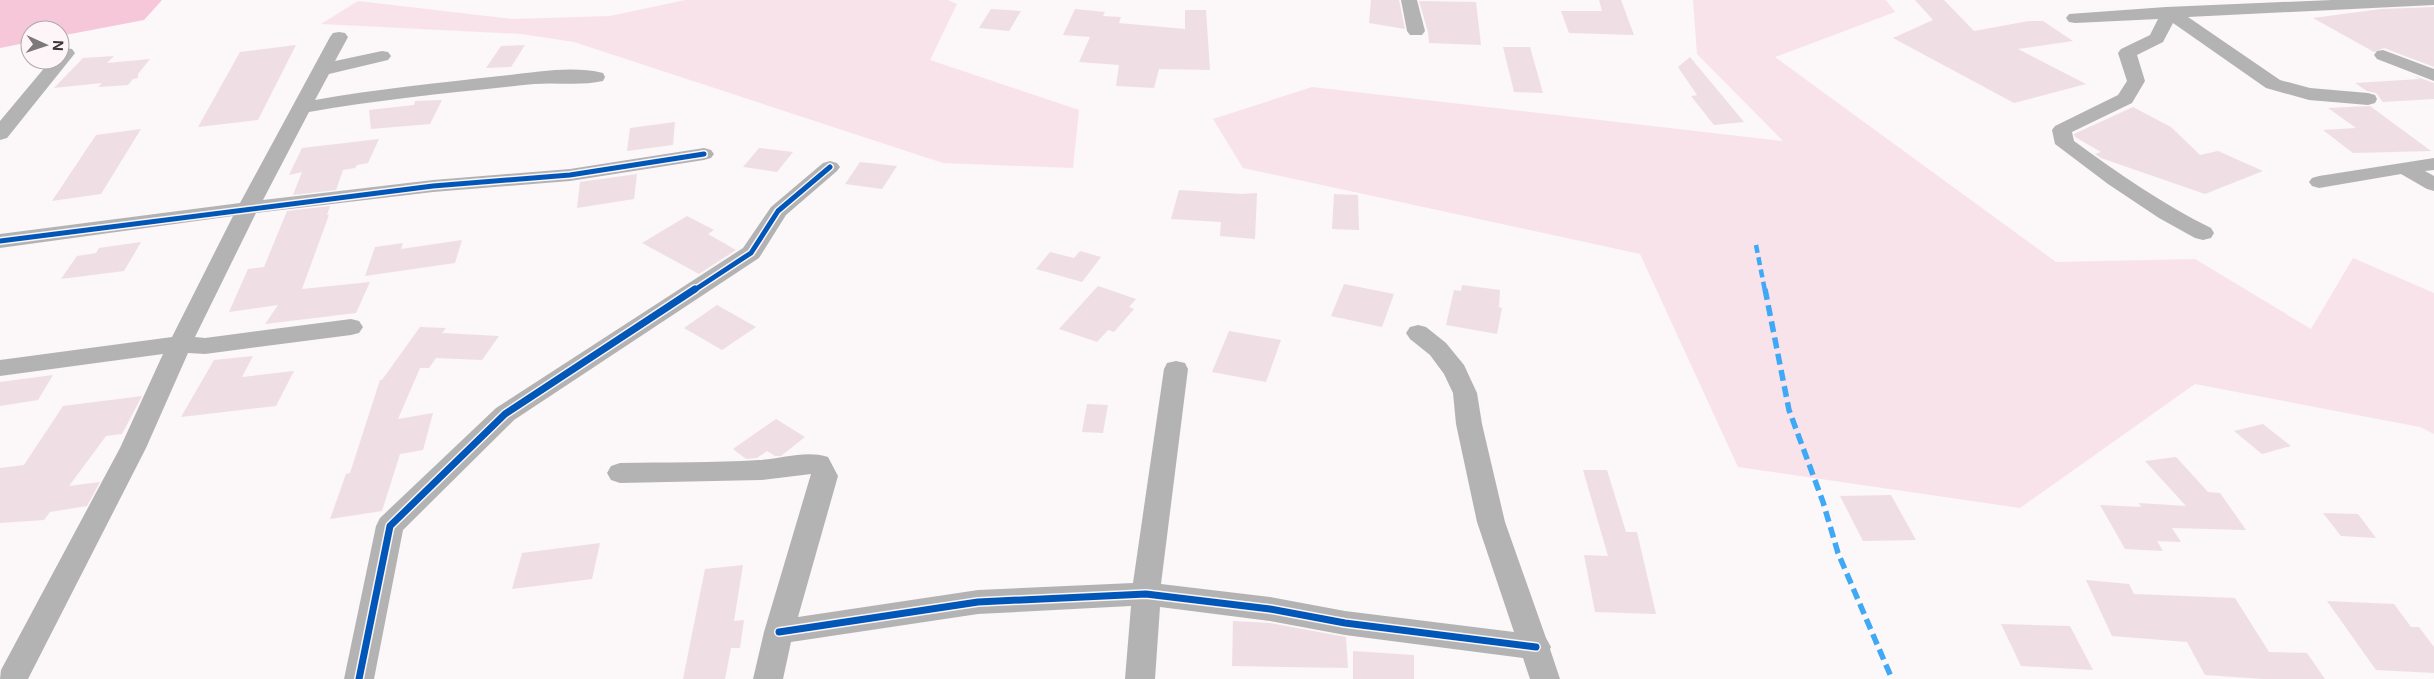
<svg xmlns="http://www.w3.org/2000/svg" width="2434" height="679" font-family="Inter,sans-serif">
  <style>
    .green { fill: #f9e3eb }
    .forest { fill: #f6c6d9 }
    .building { fill: #efdfe5 }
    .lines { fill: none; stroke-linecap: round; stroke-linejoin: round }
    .minor { fill: #b4b3b3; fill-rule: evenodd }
    .quiet-far1 { stroke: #3fa9f5; stroke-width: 4.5; stroke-dasharray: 8 4.5; stroke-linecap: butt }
    .quiet { stroke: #3fa9f5; stroke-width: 5.5; stroke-dasharray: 11 5.5; stroke-linecap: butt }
    .cycleway-far1-casing { stroke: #fef5f8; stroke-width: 8 }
    .cycleway-casing { stroke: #fef5f8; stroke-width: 10 }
    .cycleway-far1 { stroke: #0057b8; stroke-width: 5 }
    .cycleway { stroke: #0057b8; stroke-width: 7 }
  </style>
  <rect width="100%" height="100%" fill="#fcf7f9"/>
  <!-- green -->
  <g class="green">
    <path d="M685,0H948L957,4L930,60L1079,110L1073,168L943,163L574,42L521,34L321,24L358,1L512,19L610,16Z"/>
    <path d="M1693,0H1886L1895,12L1775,57L2056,262L2195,259L2311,329L2353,258L2434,293V434L2420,427L2195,384L2020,508L1738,467L1640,254L1243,168L1213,119L1312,87L1783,141L1697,54Z"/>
  </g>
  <!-- forest -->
  <path class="forest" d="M0,0H162L144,20L60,36V30H30V42L0,48Z"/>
  <!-- building -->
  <g class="building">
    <path d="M1371,0H1399L1405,29L1369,23Z"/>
    <path d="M1599,0H1621L1634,35L1569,33L1561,11H1602Z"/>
    <path d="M1915,0H1944L1974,31L2029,21H2043L2073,41L2018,49L2086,84L2014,103L1893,38L1933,20Z"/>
    <path d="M1419,1L1476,2L1481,45L1429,43L1428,32Z"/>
    <path d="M2434,7V67L2384,48L2374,52L2313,18L2381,9Z"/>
    <path d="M991,9L1021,11L1009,31L979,28Z"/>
    <path d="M1075,9L1105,12L1103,16L1121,17L1119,23L1185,29V10H1206L1210,70L1159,69L1154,88L1116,86L1119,65L1079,62L1090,37L1063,35Z"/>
    <path d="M296,45L258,120L198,127L240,52Z"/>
    <path d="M525,45L511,67L486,68L501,46Z"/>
    <path d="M1503,47H1530L1543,93L1514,92Z"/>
    <path d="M114,56L107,63L150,59L138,74V78L133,79L128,85L98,87L102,83L54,88L83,58Z"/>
    <path d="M1690,57L1744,122L1714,125L1691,96L1697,95L1678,67Z"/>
    <path d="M2412,75L2434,83V99L2383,102L2376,93L2367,91L2355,83L2420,79Z"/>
    <path d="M442,100L430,124L371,129L369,110L414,105L415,101Z"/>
    <path d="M2370,106L2431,151L2353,153L2323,130L2356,128L2328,108Z"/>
    <path d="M2133,107L2171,127L2200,155L2218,151L2263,171L2205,194L2101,158L2095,154L2101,152L2075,137L2074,134Z"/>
    <path d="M675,122L673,145L627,151L630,128Z"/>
    <path d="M141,129L101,194L52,201L96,135Z"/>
    <path d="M379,139L368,163L357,165L355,168L343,170L336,190L293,195L302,172L289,175L302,148Z"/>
    <path d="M759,148L793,152L777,172L743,167Z"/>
    <path d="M860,162L897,166L882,189L845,184Z"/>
    <path d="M637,174L634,199L577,208L580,182Z"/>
    <path d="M1179,190L1242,194L1257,193L1255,239L1220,236L1221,222L1171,219Z"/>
    <path d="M1334,194L1358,195L1359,230L1332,229Z"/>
    <path d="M330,206L327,215H329L302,289L370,282L356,313L265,324L278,305L229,312L248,269L264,267L287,211Z"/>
    <path d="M687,216L714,230L708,234L736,250L699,274L642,243Z"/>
    <path d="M462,240L455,263L365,276L375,247L403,243L401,249Z"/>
    <path d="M141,242L124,271L61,279L77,256L96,253L99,248Z"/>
    <path d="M1080,251L1101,257L1082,282L1036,269L1050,252L1074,258Z"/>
    <path d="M1344,284L1394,294L1382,327L1331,316Z"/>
    <path d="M1462,285L1500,290L1499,307L1502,308L1497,334L1446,325L1454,290L1461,291Z"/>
    <path d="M1098,286L1136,299L1129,307L1134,309L1114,332L1108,330L1097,342L1059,329Z"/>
    <path d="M717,305L756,327L722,350L684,328Z"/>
    <path d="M420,327L446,328L442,333L499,336L482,360L436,358L429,368H420L398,419L433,413L423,450L400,454L382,511L330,519L346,474L350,473L380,380H382Z"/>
    <path d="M1229,331L1281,340L1266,382L1212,372Z"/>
    <path d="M253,356L242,377L294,371L276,406L181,417L214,360Z"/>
    <path d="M53,375L38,400L0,406V382Z"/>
    <path d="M142,396L122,434L106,436L69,486L100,482L87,506L50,512L44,520L0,523V468L24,465L63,406Z"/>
    <path d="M1087,404L1108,405L1103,433L1082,432Z"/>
    <path d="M776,419L805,437L781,456H775L767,451L757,458L746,459L733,449Z"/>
    <path d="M2263,424L2291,446L2262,454L2234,431Z"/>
    <path d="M2176,457L2208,492L2220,493L2246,530L2172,528L2181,542L2157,541L2163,551L2125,549L2100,505L2141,507L2139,503L2186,506L2145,461Z"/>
    <path d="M1583,470H1607L1626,532H1637L1656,614L1595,612L1584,555L1608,556Z"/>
    <path d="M1891,495L1916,540L1863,541L1840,496Z"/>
    <path d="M2323,513L2358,514L2376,538L2341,536Z"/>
    <path d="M600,543L592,579L512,589L522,553Z"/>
    <path d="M743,565L734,621L744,620L740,648H731L725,679H683L705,569Z"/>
    <path d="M2086,580L2129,584L2134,594L2235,598L2269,652L2307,653L2325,679H2263L2205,675L2187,642L2112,636Z"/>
    <path d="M2327,601L2394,604L2411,627H2419L2434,647V673L2376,670Z"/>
    <path d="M1233,621L1270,623L1346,637L1348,668L1232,666Z"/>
    <path d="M2001,624L2070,626L2093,670L2021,666Z"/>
    <path d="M1353,651L1414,655V679H1353Z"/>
  </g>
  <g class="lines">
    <!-- minor -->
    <g class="minor">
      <path d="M1401,0H1417L1425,31L1422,35H1410L1407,31Z"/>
      <path d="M2332,0H2434V5L2188,17L2280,80L2310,88L2368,93L2375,95L2377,99L2375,103L2368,105L2309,100L2266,88L2173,23L2163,42L2137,55L2145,81L2132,103L2072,132L2074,141C2118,173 2162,204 2211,228L2214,233L2211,238L2203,240L2195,238L2159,218L2108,184L2055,144L2052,130L2055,126L2118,95L2127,81L2118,53L2121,49L2150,35L2158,19L2075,23L2069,22L2066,18L2069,14L2166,7Z"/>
      <path d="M339,32L345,33L348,37L335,61L382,51L388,52L391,56L388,60L329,74L315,100C377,89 438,83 500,76C533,73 570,65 603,73L605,77L603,81C581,86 556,82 534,84C458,92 383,99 309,112L263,200L433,180L570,169L704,148L711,150L714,154L711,158L704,160L570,181L433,192L256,213L195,337L205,338L351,319L359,321L363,327L359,333L351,335L205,354L188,353L146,448L28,679H0L1,670L120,448L163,354L0,376V360L172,337L233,216L0,248V234L240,203L330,37L333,33Z"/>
      <path d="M66,48L72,49L75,53L72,57L7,138L0,140V121L51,60H60V49Z"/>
      <path d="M2383,50L2434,69V81L2377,59L2374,55L2377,51Z"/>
      <path d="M2434,158V170L2425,171L2434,176V191L2427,189L2401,174L2319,188L2312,186L2309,182L2312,178L2319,176Z"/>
      <path d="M830,161L837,163L840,167L837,171L786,215L759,258L514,420L403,530L374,679H344L376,526L380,518L496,408L743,248L771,207L823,163Z"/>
      <path d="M1418,325L1426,327L1446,343L1464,365L1477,393L1482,424L1505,522L1546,638L1551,647L1550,649L1560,679H1530L1523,658L1345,635L1270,621L1160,607L1155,679H1125L1131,606L978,614L791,642L783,679H753L764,632L811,474L761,480L620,483L611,480L607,473L611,466L620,463C666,462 713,463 759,460C782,459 805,450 828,457L838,476L798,617L978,590L1133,583L1164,369L1167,363L1176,361L1185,363L1188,369L1161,584L1270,597L1345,611L1514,632L1477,522L1456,424L1453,393L1444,374L1430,355L1410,339L1406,333L1410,327Z"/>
    </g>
    <!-- quiet-far1 -->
    <path class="quiet-far1" d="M1756,245L1765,291"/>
    <!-- quiet -->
    <path class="quiet" d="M1765,289L1789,410L1823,502L1838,553L1892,679"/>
    <!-- cycleway-far1 casing -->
    <g class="cycleway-far1-casing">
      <g id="cycleway-far1">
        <path d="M0,241L433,186L570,175L704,154"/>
        <path d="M693,291L751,253L778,211L830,167"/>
      </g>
    </g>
    <!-- cycleway casing -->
    <g class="cycleway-casing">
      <g id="cycleway">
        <path d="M779,632L978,602L1146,594L1270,609L1345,623L1536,647"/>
        <path d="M359,679L390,526L505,414L695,289"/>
      </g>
    </g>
    <!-- cycleway-far1 -->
    <use href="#cycleway-far1" class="cycleway-far1"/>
    <!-- cycleway -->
    <use href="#cycleway" class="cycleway"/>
  </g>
  <!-- north arrow -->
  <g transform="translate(45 45) rotate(93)"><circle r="24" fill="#fef5f8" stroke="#afa8aa"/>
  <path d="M0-4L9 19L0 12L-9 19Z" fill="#7d797a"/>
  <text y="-8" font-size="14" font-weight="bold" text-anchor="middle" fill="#393536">N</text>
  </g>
</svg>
